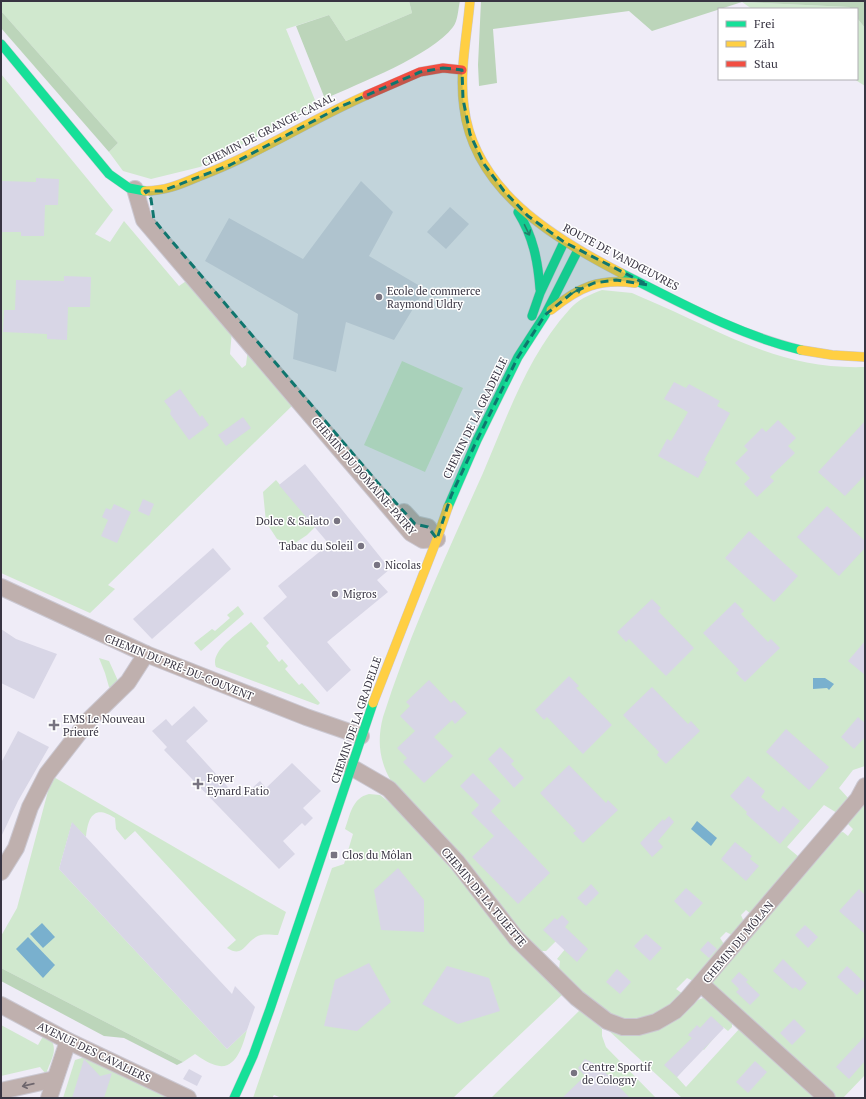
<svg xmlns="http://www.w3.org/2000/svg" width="866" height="1099" font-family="'PT Serif',serif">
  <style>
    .green { fill: #d0e8ce }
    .forest { fill: #bcd5ba }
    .water { fill: #79b0ce }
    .building { fill: #d8d6e6 }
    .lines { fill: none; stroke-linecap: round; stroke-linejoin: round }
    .street-casing { stroke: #cbc8d2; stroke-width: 18 }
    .fast-casing { stroke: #cbc8d2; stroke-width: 10 }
    .slow-casing { stroke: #cbc8d2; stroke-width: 10 }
    .jam-casing { stroke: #cbc8d2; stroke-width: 10 }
    .street { stroke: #bfb0ae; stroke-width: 16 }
    .fast { stroke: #16e098; stroke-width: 9 }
    .slow { stroke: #ffcf43; stroke-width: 9 }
    .jam { stroke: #f24e42; stroke-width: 9 }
    .oneway { stroke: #298169 }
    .oneway2 { stroke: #6e666d }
    .marked { fill: #0f766e; fill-opacity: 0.2; stroke: #0f766e; stroke-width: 3; stroke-dasharray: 8 5; stroke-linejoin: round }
    .poi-dot { fill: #787481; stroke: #fff; stroke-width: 1.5 }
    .labels { text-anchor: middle; stroke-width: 3; stroke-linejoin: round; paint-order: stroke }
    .street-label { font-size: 11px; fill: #383442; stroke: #fff }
    .poi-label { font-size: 11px; fill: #383442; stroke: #fff; text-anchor: start }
  </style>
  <rect width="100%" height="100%" fill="#efecf7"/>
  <!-- green -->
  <g class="green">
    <path d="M1,1H409L412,13L346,41L329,15L286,29L317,105L200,167L151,179L123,171L109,152L118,143L1,11Z"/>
    <path d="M742,2L849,7L851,9H752Z"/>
    <path d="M857,18L865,28V86L854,79H857Z"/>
    <path d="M1,74L113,210L95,234L110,242L124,221L179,286L189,279L232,330L230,354L242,368L246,365L248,348L294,404L108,585L115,589L90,613L1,573Z"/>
    <path d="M602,290L632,293L641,297C718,329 777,370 865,367V766L853,770L839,788L849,799L837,813L824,805L787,847L799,857L752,915L746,910L741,915L745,924L734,936L726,932L720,938L726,947L695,982L687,978L676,989L683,994C625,1045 605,1013 559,970L560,961L557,959L566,948L557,940L546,951H539L519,931L391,781C379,760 377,740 383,717C410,633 447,553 483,473C507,417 528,355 569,310C578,299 589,295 602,290Z"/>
    <path d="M402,361L463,388L425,472L364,445Z"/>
    <path d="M276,480L315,527L307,535L292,545L277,539L266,522L263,492Z"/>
    <path d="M238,606L244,614L201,651L194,643L212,629L215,631L230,618L227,615Z"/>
    <path d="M251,622L269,643L266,646L279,662L282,659L288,666L285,669L299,685L302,683L320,703L318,705L216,667C209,651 240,632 251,622Z"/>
    <path d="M99,658L109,661L119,683L111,688L109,687L105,673Z"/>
    <path d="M52,776L286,912L278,935C271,935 262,933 256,937C244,944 243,958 227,948L236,940L135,831L125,840L116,829L115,818C94,804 88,817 86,837L72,823L59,869L227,1049L247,1030C243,1045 236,1072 215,1065C208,1063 201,1058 195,1054L183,1062L1,968V936L17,908Z"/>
    <path d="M369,794L380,795L394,806L454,872L505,936L564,993L453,1098H282L274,1095L272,1098H253L332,868L344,864L353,834L345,829C350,815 352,798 369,794Z"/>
    <path d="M865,800V1054L862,1058L865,1061V1075L843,1098H835L712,986L711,980L780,899L785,898L791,887L838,833L843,832L848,836L853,829L848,824L849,819Z"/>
    <path d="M703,998L709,1000L732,1020V1027L728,1031L723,1027L704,1050L702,1049L677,1077L686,1087L741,1027L819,1098H682L608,1030L678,1016L698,1000Z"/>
    <path d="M581,1009L602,1029V1036L606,1047L656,1098H491Z"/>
    <path d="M1,1025L38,1045L45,1033C61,1047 52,1057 46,1074L40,1067L1,1076Z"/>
    <path d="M85,1057L168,1098H63L75,1060Z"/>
  </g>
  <!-- forest -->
  <g class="forest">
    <path d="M409,1H460C458,9 458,21 453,27C431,56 359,83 325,99L296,26L329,15L346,41L412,13Z"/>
    <path d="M481,1H865V28L857,18V9H851L849,7L742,2L652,31L629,11L493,29L497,83L479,86L478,65Z"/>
    <path d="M1,11L118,143L109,152L1,28Z"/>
    <path d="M1,968L183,1062L177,1065L124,1038L104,1036L1,981Z"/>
  </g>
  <!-- water -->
  <g class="water">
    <path d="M813,678H825L834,684L829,690L827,688L813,689Z"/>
    <path d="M697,821L717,838L711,846L691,829Z"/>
    <path d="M42,923L55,937L43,948L30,934Z"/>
    <path d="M28,937L55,965L43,978L16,949Z"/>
  </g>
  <!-- building -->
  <g class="building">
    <path d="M36,178L59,179L58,205H45L44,236H21V232H1V181L36,182Z"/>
    <path d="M361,181L393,212L369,256L425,289L394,340L346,322L336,372L293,359L298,314L205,261L229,218L303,259Z"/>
    <path d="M450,207L469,224L446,249L427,232Z"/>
    <path d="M64,276L91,277L90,307H68L67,340L47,339V334L3,332L4,310H15L16,280L64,281Z"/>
    <path d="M674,382L686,388L689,384L720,401L717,406L730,413L704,460L707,462L698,478L658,456L667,439L671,441L688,412L664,399Z"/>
    <path d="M180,389L200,417L202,415L209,425L189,440L170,414L171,410L164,401Z"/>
    <path d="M243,417L251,428L226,446L218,435Z"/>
    <path d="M778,420L796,438L788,446L795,453L770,477L774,481L757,497L744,484L750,478L735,463L748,450L744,446L762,428L766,432Z"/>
    <path d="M865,421V475L845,496L818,472Z"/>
    <path d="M305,464L390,569L377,580L388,592L327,642L351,670L327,692L263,618L287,597L278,586L329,544L279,485Z"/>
    <path d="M143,499L154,504L149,516L138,511Z"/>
    <path d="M114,504L131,512L117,543L101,536L108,520L102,517L106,508L111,510Z"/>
    <path d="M827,506L865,541V548L839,576L797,537Z"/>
    <path d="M749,531L798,576L774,602L725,558Z"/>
    <path d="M213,548L231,569L152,639L133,619Z"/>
    <path d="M652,599L661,608L658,611L694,648L666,676L629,639L626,642L617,632Z"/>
    <path d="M735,602L744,611L741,614L768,642L771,639L780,648L745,682L736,673L739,670L703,633Z"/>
    <path d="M1,629L16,639L57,654L34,699L1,683Z"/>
    <path d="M865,641V675L848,661Z"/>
    <path d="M569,676L579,686L576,688L612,725L583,754L547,717L544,720L535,710Z"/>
    <path d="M429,680L451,703L454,700L467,713L455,724L452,720L434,737L453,756L424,783L403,762L407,758L397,748L415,731L400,716L410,706L406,702Z"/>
    <path d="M652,687L688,724L691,721L700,731L666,764L657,755L659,752L623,715Z"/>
    <path d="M194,706L208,721L186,741L237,797L242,793L244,795L260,781L266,788L292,763L321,791L303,808L313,818L305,826L302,823L283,841L295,854L279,869L164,750L167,747L152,731L166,719L172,726Z"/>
    <path d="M858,717L865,723V737L854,749L841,737Z"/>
    <path d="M786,729L829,767L809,790L766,752Z"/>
    <path d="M18,731L49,747L18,801L1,837V763Z"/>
    <path d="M500,747L514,761L511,764L524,778L514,788L488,759Z"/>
    <path d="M569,765L606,803L608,800L618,810L583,843L573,833L576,831L540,793Z"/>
    <path d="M473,773L501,801L491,811L550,873L518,904L472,857L494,836L471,813L479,805L460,786Z"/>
    <path d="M748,776L765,791L761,797L779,812L783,806L800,821L780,844L746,814L747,812L730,796Z"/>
    <path d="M669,816L674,822L658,841L663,847L652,857L640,843L663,819L664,821Z"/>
    <path d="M72,822L232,994L235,986L255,1007L247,1030L227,1049L59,869Z"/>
    <path d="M735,842L752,856L750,859L759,866L746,881L721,859Z"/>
    <path d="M398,868L424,900V932L381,930L374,890Z"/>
    <path d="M591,884L599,893L586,906L577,898Z"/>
    <path d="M686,888L703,903L690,917L674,901Z"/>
    <path d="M859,889L865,895V934L839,911Z"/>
    <path d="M562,915L569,922L565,927L588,949L577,962L543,930L555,918L557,920Z"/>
    <path d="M805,925L818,937L808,948L795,935Z"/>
    <path d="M646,934L662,948L650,961L634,946Z"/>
    <path d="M708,941L717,949L709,958L700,950Z"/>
    <path d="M783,959L807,983L800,991L795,987L793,989L773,971Z"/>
    <path d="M369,963L391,1002L357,1031L324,1026L335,980Z"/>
    <path d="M447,966L489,978L500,1011L458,1024L422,1004Z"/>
    <path d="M847,966L865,983V986L857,995L837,977Z"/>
    <path d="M617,969L631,982L620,994L606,982Z"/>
    <path d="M739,972L748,980L746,982L760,995L750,1005L736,992L739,989L731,981Z"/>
    <path d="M711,1016L724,1028L677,1077L664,1065L692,1038L688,1035L697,1025L700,1028Z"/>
    <path d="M794,1019L806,1031L792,1045L780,1033Z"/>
    <path d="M865,1036V1061L849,1079L836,1067Z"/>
    <path d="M84,1059L100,1076L112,1073L104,1098H72Z"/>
    <path d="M585,1059L599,1066L630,1098H562L585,1076L578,1068Z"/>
    <path d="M755,1061L767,1072L748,1093L736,1082Z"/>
    <path d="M189,1069L202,1076L197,1086L183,1079Z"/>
  </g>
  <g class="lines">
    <!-- street casing -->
    <g class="street-casing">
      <g id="street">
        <path d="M135,189L144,220L411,533L423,540L437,539"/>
        <path d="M404,512L415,524L428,527L437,539"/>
        <path d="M1,587L146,654L306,717L361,736"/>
        <path d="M351,767L389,789L457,862L516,938L577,998L607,1021L623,1027H638L656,1022L675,1011L688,998L858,799L865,786"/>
        <path d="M1,872L16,848L30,807L47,774L89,720L128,682L146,654"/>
        <path d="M701,984L827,1098"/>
        <path d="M1,1005L68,1041L188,1098"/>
        <path d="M1,1091L55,1079"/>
        <path d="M49,1098L68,1041"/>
      </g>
    </g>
    <!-- fast casing -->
    <g class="fast-casing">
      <g id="fast">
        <path d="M1,44L109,174L129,188L145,191"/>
        <path d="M518,212C533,236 538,261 540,289"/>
        <path d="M621,273C679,302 738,335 801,350"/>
        <path d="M532,316L540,293L564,242"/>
        <path d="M448,507L477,440L518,357L545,315L578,250"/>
        <path d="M234,1098L253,1056L270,1009L373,703"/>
      </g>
    </g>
    <!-- slow casing -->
    <g class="slow-casing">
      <g id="slow">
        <path d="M470,1C467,36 459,72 464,107C474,190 553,238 621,273"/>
        <path d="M145,191C166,191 181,184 200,176C258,154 310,120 367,95"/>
        <path d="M551,310C579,287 599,278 635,283"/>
        <path d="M801,350L832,355L865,357"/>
        <path d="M373,703L437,539L448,507"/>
      </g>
    </g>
    <!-- jam casing -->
    <g class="jam-casing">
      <path id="jam" d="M367,95L420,72L443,68L462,70"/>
    </g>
    <!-- street -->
    <use href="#street" class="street"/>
    <!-- fast -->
    <use href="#fast" class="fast"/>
    <!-- slow -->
    <use href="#slow" class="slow"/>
    <!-- jam -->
    <use href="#jam" class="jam"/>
  </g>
  <!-- one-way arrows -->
  <defs><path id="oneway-shaft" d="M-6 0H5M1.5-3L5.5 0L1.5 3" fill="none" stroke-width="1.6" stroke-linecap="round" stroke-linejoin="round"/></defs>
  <g class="oneway">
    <use href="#oneway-shaft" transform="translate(527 230) rotate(64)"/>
    <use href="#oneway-shaft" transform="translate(576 291) rotate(-33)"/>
  </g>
  <use class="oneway2" href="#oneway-shaft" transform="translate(28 1085) rotate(167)"/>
  <!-- marked area -->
  <path class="marked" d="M443,68L462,70L463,99L470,134L484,164L504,191L528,216L564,242L648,285L616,280L594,283L572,293L545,315L518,357L477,440L451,496L437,539L428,527L415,524L377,482L164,232L154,220L151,199L145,191H162L230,165L342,106L420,72Z"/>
  <!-- markers -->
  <g class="poi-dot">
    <circle cx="379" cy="297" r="4"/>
    <circle cx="337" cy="521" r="4"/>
    <circle cx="361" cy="546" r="4"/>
    <circle cx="377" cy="565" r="4"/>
    <circle cx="335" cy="594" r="4"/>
    <path d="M52 719h4v4h4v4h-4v4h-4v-4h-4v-4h4z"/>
    <path d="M196 778h4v4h4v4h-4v4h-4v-4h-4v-4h4z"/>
    <rect x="330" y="851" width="8" height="8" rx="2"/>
    <circle cx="574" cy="1073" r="4"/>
  </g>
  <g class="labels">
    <!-- street labels -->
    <g class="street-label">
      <text transform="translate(268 130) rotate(-27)" y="4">CHEMIN DE GRANGE-CANAL</text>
      <text transform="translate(621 257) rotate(28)" y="4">ROUTE DE VANDŒUVRES</text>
      <text transform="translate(475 418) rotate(-64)" y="4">CHEMIN DE LA GRADELLE</text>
      <text transform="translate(364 476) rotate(49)" y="4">CHEMIN DU DOMAINE-PATRY</text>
      <text transform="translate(179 667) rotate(22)" y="4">CHEMIN DU PRÉ-DU-COUVENT</text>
      <text transform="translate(356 720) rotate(-71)" y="4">CHEMIN DE LA GRADELLE</text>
      <text transform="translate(484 897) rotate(50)" y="4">CHEMIN DE LA TULETTE</text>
      <text transform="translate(738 942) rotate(-50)" y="4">CHEMIN DU MÔLAN</text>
      <text transform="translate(94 1052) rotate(26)" y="4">AVENUE DES CAVALIERS</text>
    </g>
    <!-- poi labels -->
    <g class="poi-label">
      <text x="387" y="295">Ecole de commerce<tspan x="387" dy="13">Raymond Uldry</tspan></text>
      <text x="329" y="525" text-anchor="end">Dolce &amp; Salato</text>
      <text x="353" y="550" text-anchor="end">Tabac du Soleil</text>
      <text x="385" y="569">Nicolas</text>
      <text x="343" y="598">Migros</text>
      <text x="63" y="723">EMS Le Nouveau<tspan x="63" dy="13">Prieuré</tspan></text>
      <text x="207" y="782">Foyer<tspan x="207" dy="13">Eynard Fatio</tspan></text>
      <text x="342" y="859">Clos du Môlan</text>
      <text x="582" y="1071">Centre Sportif<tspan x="582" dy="13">de Cologny</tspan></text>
    </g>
  </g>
  <!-- border -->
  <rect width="866" height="1099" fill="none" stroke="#383442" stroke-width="4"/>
  <!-- legend -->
  <rect x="718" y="8" width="140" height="72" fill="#ffffff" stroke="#afaeb3"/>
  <rect x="726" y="21" width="20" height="6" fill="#16e098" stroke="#afaeb3"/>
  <text x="754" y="28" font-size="12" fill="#383442">Frei</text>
  <rect x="726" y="41" width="20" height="6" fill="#ffcf43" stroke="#afaeb3"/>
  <text x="754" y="48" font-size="12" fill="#383442">Zäh</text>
  <rect x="726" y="61" width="20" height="6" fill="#f24e42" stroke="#afaeb3"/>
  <text x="754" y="68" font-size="12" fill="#383442">Stau</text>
</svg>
